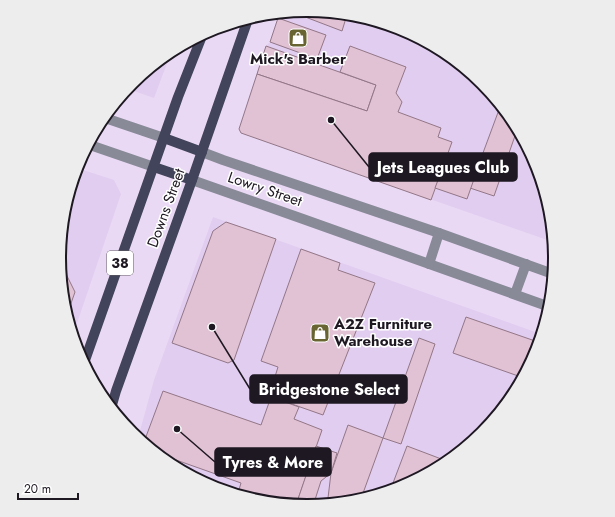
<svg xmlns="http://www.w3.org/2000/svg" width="615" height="517" font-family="Jost,sans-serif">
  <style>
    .built { fill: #e1cdf0 }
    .building { fill: #e1c1d4; stroke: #927787 }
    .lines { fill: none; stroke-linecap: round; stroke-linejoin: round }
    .street { stroke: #888a97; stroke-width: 10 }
    .primary { stroke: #41445a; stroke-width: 10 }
    .labels { text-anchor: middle; stroke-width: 3; stroke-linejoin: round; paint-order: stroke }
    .shield { fill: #fff; stroke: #625d64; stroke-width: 1 }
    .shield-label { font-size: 14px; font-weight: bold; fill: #1e1822 }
    .poi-label { font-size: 15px; font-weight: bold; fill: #1e1822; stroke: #fff }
    .street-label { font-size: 15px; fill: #1e1822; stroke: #fff }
    .rim { fill: none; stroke: #1e1822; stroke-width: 2 }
    .leader { fill: none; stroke: #1e1822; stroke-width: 1.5 }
    .callout-dot { fill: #1e1822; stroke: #fff; stroke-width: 1.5 }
    .callout { fill: #1e1822; stroke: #1e1822; stroke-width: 1.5 }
    .callout-label { font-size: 16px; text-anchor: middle; font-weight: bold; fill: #fff }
  </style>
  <rect width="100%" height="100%" fill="#ead9f5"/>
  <!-- built -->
  <g class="built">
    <path d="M308,10L403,29L483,83L537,164L553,242L241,133L239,129L266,46L270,42L278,16Z"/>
    <path d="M169,58L154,98L128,89L132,83Z"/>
    <path d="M77,168L114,180L121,194L74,332L59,258Z"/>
    <path d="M213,217L541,334L537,354L483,434L402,488L307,507L212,488L138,438L154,380Z"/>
  </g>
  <!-- building -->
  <g class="building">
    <path d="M308,10L346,18L342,31L300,15L302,11Z"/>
    <path d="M278,18L326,35L317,59L270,42Z"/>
    <path d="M266,46L376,85L367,111L257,74Z"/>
    <path d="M350,46L406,67L396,93L402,102L398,112L441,128L438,137L452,142L431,200L241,133L239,129L257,74L367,111L376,85L340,72Z"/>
    <path d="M500,107L516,133L494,196L470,188Z"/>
    <path d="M448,154L479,165L467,199L435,188Z"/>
    <path d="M226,222L276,239L234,360L228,363L172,343L213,231Z"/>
    <path d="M301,249L340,263L338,270L375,283L323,415L269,396L278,367L261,361Z"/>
    <path d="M60,262L75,292L69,309Z"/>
    <path d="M466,317L538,342L530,364L521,377L453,353Z"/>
    <path d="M419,338L435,344L401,444L383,438Z"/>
    <path d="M163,391L261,425L271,397L299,407L294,419L322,430L296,505L238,493L241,483L162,455L144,442Z"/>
    <path d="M348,425L383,438L362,496L326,503L328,498L331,473Z"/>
    <path d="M474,431L483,434L469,444Z"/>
    <path d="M316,446L337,453L331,473L321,481L313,506L307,507L296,505Z"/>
    <path d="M407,446L444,460L404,487L393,483Z"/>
  </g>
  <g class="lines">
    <!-- street -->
    <g class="street">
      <path d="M108,119L164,138"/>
      <path d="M90,145L154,167"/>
      <path d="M202,152L223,160L439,233L553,274"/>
      <path d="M192,180L303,219L547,306"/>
      <path d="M429,264L439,233"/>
      <path d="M515,294L526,264"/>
    </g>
    <!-- primary -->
    <g class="primary">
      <path d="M164,138L202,152"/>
      <path d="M154,167L192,180"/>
      <path d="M84,363L178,97L202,36"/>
      <path d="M112,405L116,391L192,180L247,22"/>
    </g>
  </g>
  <!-- icons -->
  <defs>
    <g id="shop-square" transform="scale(1)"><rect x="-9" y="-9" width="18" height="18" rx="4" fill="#686532" stroke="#fff"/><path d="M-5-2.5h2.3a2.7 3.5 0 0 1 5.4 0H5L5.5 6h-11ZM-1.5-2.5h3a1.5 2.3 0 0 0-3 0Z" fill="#fff"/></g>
  </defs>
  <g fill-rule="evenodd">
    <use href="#shop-square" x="298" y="38"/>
    <use href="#shop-square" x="320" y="333"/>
  </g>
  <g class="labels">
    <!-- shield labels -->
    <rect class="shield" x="107" y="251" width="26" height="24" rx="3"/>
    <g class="shield-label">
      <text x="120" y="268">38</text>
    </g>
    <!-- poi labels -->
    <g class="poi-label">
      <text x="298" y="64">Mick's Barber</text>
      <text x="334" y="329" text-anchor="start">A2Z Furniture<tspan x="334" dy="17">Warehouse</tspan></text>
    </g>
    <!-- street labels -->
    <g class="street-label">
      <text transform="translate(265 189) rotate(19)" y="5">Lowry Street</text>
      <text transform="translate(166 208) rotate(-70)" y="5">Downs Street</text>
    </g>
  </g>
  <!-- crop -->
  <path d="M0 0H615V517H0ZM66 258a241 241 0 1 1 482 0a241 241 0 1 1-482 0Z" fill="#ededed" fill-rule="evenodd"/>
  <path class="rim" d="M66 258a241 241 0 1 1 482 0a241 241 0 1 1-482 0Z"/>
  <!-- callouts -->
  <path class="leader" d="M331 120L369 167M212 327L250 389M177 429L215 462"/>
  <g class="callout-dot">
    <circle cx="331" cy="120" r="4"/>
    <circle cx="212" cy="327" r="4"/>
    <circle cx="177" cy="429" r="4"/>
  </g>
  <g class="callout">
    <rect x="369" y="153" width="148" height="28" rx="4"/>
    <rect x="250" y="375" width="157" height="28" rx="4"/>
    <rect x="215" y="448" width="116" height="28" rx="4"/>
  </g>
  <g class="callout-label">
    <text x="443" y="173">Jets Leagues Club</text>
    <text x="329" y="395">Bridgestone Select</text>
    <text x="273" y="468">Tyres &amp; More</text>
  </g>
  <!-- scale -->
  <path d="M18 493v6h60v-6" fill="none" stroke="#1e1822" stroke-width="2"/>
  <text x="24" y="493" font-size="12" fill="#1e1822" stroke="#ffffff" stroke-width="3" paint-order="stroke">20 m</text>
</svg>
